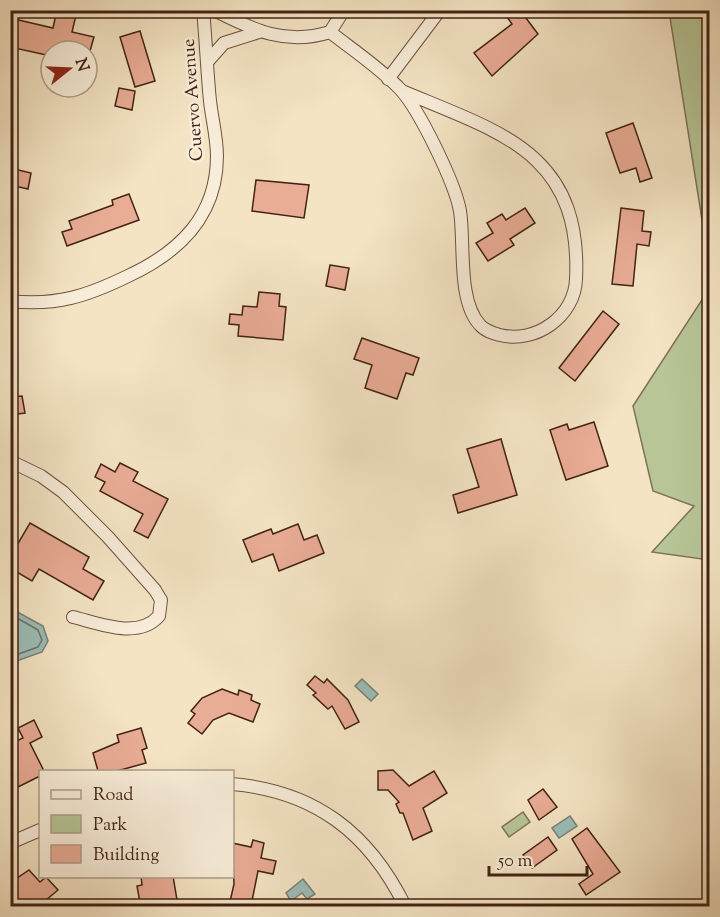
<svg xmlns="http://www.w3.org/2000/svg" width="720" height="917" font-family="'Sorts Mill Goudy',serif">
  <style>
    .green { fill: #b7c597; stroke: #7c7456; stroke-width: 1.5 }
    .water { fill: #9cbeb9; stroke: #788077; stroke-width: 1.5 }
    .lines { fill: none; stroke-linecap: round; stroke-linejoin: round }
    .shore { stroke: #6f7066; stroke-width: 1.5 }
    .building { fill: #e9ac95; stroke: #422214; stroke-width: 1.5 }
    .minor-casing { stroke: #6e5240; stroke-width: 14 }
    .minor { stroke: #f8edd9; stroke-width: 12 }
    .labels { text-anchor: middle; stroke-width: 5; stroke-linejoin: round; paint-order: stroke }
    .street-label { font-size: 18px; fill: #422214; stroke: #f8edd9 }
  </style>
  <rect width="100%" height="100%" fill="#f4e4c4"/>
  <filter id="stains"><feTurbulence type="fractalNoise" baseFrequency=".00333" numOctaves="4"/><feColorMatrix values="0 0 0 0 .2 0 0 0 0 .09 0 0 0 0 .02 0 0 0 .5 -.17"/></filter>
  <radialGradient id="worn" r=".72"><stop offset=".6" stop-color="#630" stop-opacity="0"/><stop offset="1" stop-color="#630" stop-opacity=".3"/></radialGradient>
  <!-- green -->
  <g class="green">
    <path d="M669,11H709V264Z"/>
    <path d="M709,289V560L652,552L694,506L653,491L633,406Z"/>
    <path d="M523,812L530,822L509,837L502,827Z"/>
  </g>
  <!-- water -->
  <g class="water">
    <path d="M10,608L43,626L48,641L42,652L11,663Z"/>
    <path d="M362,679L378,694L371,701L355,686Z"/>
    <path d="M570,816L577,826L559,838L552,828Z"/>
    <path d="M303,879L315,894L307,899L302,893L291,901L286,893Z"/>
  </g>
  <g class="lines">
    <!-- shore -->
    <path class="shore" d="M10,614L38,630L42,640L38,647L10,657"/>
  </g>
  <!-- building -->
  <g class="building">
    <path d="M57,10L76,15L72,32L94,37L90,51H51V56L10,47V18L53,28Z"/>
    <path d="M502,10H520L538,34L492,76L474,53L512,24Z"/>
    <path d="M140,31L155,81L135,87L120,37Z"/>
    <path d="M119,88L135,91L132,110L115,106Z"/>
    <path d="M633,123L652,178L640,182L636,168L620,173L606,133Z"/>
    <path d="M10,168L31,173L28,189L10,185Z"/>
    <path d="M256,180L309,185L304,218L252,211Z"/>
    <path d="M129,194L139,220L67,246L62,232L72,229L69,221L113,205L112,200Z"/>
    <path d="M525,208L535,223L510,239L514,245L488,261L476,243L493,233L487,223L502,214L506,220Z"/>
    <path d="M621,208L644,211L642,231L651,232L649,246L637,244L633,286L612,284Z"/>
    <path d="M330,265L349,268L345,290L326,286Z"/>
    <path d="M259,292L280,294L279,306L286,307L283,340L238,336L239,325L229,324L230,314L242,315L243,306L257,307Z"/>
    <path d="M603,311L619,324L575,381L559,368Z"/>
    <path d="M362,338L419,358L413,375L406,373L397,399L365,388L372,365L354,359Z"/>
    <path d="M22,396L25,413L10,415V397Z"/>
    <path d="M594,422L608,466L566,480L550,430L567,424L569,430Z"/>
    <path d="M501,439L517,495L458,513L453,495L479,487L467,449Z"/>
    <path d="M120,463L138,472L133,481L168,499L148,538L134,531L143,514L100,491L105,482L95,477L101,464L115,472Z"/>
    <path d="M30,523L89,557L83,569L104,581L93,600L39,569L32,581L10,568V557Z"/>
    <path d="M298,524L304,540L317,535L324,553L279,571L273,554L252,562L243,540L271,529L273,534Z"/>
    <path d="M315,676L324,683L327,679L348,700L359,722L345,729L332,706L328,709L313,695L316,693L307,685Z"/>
    <path d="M222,689L238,695L239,690L252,695L251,700L260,704L253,722L229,713L213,720L202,734L188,723L195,714L191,711L202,698Z"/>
    <path d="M34,720L42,737L30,743L44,771H40V776L10,791V744L23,738L18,728Z"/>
    <path d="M141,728L147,748L142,750L146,763L117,771H98L93,753L119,742L117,735Z"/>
    <path d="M393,770L409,786L434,771L447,793L423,808L432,831L413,840L403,813H400L396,804L399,802L388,790H378V771Z"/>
    <path d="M543,789L557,807L539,820L528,800Z"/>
    <path d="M587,828L620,872L586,895L579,884L593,874L572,839Z"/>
    <path d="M548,837L557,850L532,868L523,855Z"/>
    <path d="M253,840L264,843L261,858L276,861L273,874L258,871L251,906H229L234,884L232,843L251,847Z"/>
    <path d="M29,870L40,882L46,877L58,890L39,906H10V883Z"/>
    <path d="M141,876H173L178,906H157L156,901L140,903L137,886L142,885Z"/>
  </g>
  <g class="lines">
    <!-- minor casing -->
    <g class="minor-casing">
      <g id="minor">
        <path d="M214,10C253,30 286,46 330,32L344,10"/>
        <path d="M330,32C353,50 380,68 400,89C419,109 455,183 460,211C465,242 457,301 480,325C485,331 493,333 500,335C536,344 575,316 576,279C582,152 499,132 402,91"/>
        <path d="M208,61L224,43L259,32"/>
        <path d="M388,79L440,10"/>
        <path d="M10,301C57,306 87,296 128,276C180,252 217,216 217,156C217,138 212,119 210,101C207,71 206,41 203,10"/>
        <path d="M10,461L41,476L63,492L108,537L155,590L161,600L159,616C138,640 98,623 73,617"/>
        <path d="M232,784C315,791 369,833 405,906"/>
        <path d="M10,843L40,830"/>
      </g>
    </g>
    <!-- minor -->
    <use href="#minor" class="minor"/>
  </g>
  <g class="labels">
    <!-- street labels -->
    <g class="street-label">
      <text transform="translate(192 100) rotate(-94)" y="6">Cuervo Avenue</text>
    </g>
  </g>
  <!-- margin -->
  <rect width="720" height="917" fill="none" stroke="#f4e4c4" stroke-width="36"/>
  <rect x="12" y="12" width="696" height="893" fill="none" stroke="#422214" stroke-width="3"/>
  <rect x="18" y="18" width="684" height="881" fill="none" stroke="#422214" stroke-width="1.5"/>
  <!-- legend -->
  <rect x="39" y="770" width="195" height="108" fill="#f8edd9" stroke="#af9c8a" stroke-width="1.5"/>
  <rect x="51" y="790" width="30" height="9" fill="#f8edd9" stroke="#af9c8a" stroke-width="1.5"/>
  <text x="93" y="800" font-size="18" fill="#422214">Road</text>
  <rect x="51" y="815" width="30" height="18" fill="#b7c597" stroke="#af9c8a" stroke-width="1.5"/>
  <text x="93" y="830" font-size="18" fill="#422214">Park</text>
  <rect x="51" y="845" width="30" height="18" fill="#e9ac95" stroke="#af9c8a" stroke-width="1.5"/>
  <text x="93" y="860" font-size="18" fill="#422214">Building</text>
  <!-- north arrow -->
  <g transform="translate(69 69) rotate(72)"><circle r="28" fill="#f8edd9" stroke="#af9c8a" stroke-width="1.5"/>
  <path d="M0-4.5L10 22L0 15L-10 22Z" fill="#8f2418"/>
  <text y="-9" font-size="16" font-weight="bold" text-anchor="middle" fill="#422214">N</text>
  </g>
  <!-- scale -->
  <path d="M489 866v9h98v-9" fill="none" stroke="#422214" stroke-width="3"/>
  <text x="498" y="866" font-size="18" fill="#422214" stroke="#f8edd9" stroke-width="4.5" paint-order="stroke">50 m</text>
  <rect width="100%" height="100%" filter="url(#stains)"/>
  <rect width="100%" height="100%" fill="url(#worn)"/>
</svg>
